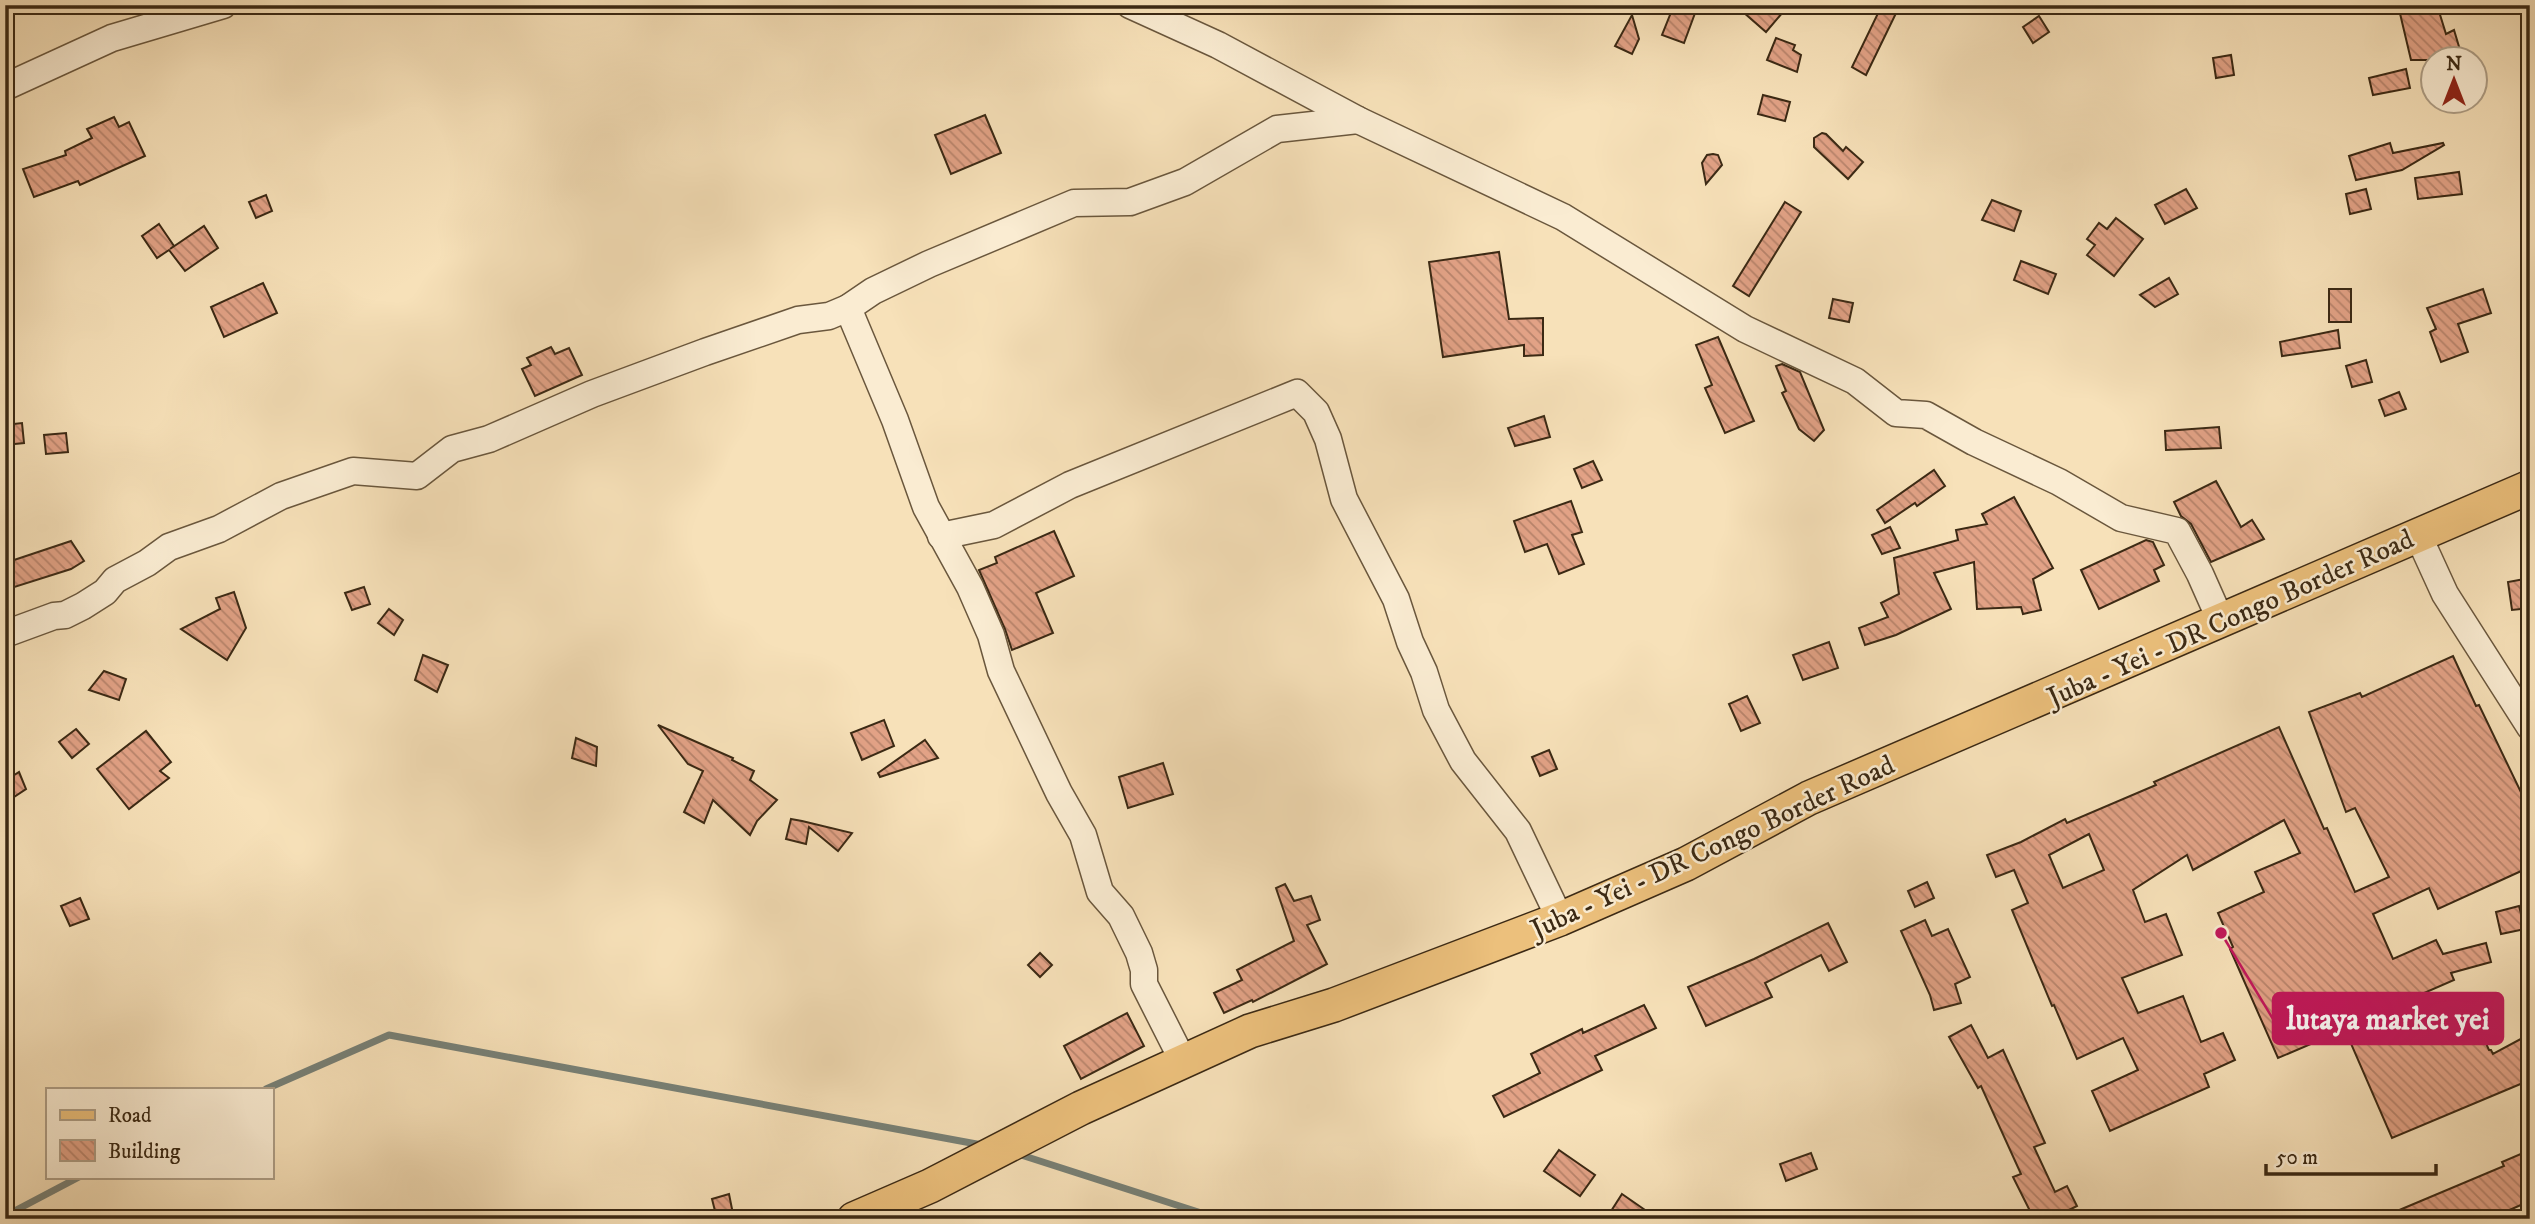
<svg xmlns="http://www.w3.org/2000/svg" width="2535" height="1224" font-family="'IM FELL DW Pica',serif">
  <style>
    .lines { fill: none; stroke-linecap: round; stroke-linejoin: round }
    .stream { stroke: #788177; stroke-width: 7 }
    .building { fill: url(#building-back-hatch); stroke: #3b2914; stroke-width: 2; fill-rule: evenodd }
    .minor-casing { stroke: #6a573d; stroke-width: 29 }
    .major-casing { stroke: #3b2914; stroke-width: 36 }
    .minor { stroke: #faecd2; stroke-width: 26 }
    .major { stroke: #ecc07c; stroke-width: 33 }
    .labels { text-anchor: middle; stroke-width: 5; stroke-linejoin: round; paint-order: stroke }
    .street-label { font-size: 28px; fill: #3b2914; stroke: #faecd2 }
    .leader { fill: none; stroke: #c2185b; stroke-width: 2.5 }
    .callout-dot { fill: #c2185b; stroke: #faecd2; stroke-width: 2.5 }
    .callout { fill: #c2185b; stroke: #c2185b; stroke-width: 2.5 }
    .callout-label { font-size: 30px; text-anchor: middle; font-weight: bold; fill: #fff }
  </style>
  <defs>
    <pattern id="building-back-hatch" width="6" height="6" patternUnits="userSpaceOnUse" patternTransform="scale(1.75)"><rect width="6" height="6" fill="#e2a286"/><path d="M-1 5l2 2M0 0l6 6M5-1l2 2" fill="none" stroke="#b8846c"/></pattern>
  </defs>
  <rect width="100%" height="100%" fill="#f7e1b9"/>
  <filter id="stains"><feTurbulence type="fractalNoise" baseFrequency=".00286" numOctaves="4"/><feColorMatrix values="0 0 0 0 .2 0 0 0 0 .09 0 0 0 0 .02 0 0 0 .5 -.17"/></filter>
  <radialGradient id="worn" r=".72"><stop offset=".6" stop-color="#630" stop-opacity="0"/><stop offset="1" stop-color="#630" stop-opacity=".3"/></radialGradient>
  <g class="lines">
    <!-- stream -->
    <g class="stream">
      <path d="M266,1089L389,1035L982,1145"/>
      <path d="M1018,1154L1220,1219"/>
      <path d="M5,1216L79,1177"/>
    </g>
  </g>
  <!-- building -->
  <g class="building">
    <path d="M1674,5H1698L1684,43L1662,35Z"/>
    <path d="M1735,5H1789L1766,32Z"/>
    <path d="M1882,5H1900L1866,75L1852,67Z"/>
    <path d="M2398,5H2437L2446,34L2454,30L2463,60H2411Z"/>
    <path d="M1632,15L1639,39L1632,54L1615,46Z"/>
    <path d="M2039,16L2049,32L2033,43L2023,27Z"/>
    <path d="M1776,38L1795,45L1793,50L1801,55L1797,72L1767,60Z"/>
    <path d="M2231,55L2234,75L2216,78L2213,58Z"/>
    <path d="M2406,69L2410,88L2373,95L2369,78Z"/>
    <path d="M1763,95L1790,102L1785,121L1758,114Z"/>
    <path d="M985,115L1001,153L951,174L935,135Z"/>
    <path d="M114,117L119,127L129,122L145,156L80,185L78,181L34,197L23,169L66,155L65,151L92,138L87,129Z"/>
    <path d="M1822,133L1826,134L1843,151L1846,147L1863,162L1848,179L1814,147V138Z"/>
    <path d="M2390,143L2393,153L2443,143L2444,145L2402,170L2356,180L2349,156Z"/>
    <path d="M1713,154L1718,155L1722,165L1706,184L1702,163L1707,155Z"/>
    <path d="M2459,172L2462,194L2418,199L2415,178Z"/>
    <path d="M2186,189L2197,208L2165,224L2155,205Z"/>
    <path d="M2366,189L2371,209L2350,214L2346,194Z"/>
    <path d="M266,195L272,211L256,218L249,202Z"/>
    <path d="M1992,200L2021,211L2014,231L1982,220Z"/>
    <path d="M1785,202L1801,212L1749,296L1733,286Z"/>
    <path d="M2116,218L2143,239L2114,276L2087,255L2095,245L2087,239L2099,223L2107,229Z"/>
    <path d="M159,224L174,246L170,249L204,226L218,248L185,271L169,250L157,258L142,236Z"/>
    <path d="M1499,252L1509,319L1543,318V355L1524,356V345L1443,357L1429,262Z"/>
    <path d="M2021,261L2056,274L2048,294L2014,280Z"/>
    <path d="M2169,278L2178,294L2155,307L2140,295Z"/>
    <path d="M263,283L277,313L224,337L211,307Z"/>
    <rect x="2329" y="289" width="22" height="33"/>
    <path d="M2483,289L2491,313L2458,324L2468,352L2441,362L2430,332L2436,329L2427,308Z"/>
    <path d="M1833,299L1853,303L1849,322L1829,318Z"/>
    <path d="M2338,330L2340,348L2282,356L2280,342Z"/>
    <path d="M1718,337L1754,421L1725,433L1705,388L1712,385L1696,345Z"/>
    <path d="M551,347L555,354L569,348L582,375L535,396L522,369L531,365L527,358Z"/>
    <path d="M2366,360L2372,382L2352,387L2346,366Z"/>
    <path d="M1782,364L1800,372L1824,430L1814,441L1799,429L1782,393L1786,391L1776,366Z"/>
    <path d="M2399,392L2406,409L2385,416L2379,400Z"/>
    <path d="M1544,416L1550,437L1515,446L1508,428Z"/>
    <path d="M22,423L24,443L5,445V425Z"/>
    <path d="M2219,427L2221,448L2166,450L2165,431Z"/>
    <path d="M66,433L68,452L46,454L44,435Z"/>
    <path d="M1593,461L1602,480L1582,488L1574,469Z"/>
    <path d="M1934,470L1945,486L1917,506L1915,503L1885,523L1877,510Z"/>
    <path d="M2216,481L2241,527L2252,520L2264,539L2211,562L2191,524L2181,516L2174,502Z"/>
    <path d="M2014,497L2053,568L2033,579L2041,610L2023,614L2021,607L1977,609L1974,562L1934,573L1951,609L1896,635L1865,645L1859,628L1888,617L1881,603L1899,594L1894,558L1958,540L1956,530L1987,524L1982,514Z"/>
    <path d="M1571,501L1582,532L1572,535L1584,564L1559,574L1547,544L1525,552L1514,521Z"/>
    <path d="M1890,527L1900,548L1882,554L1872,535Z"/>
    <path d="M1054,531L1074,576L1036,593L1053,633L1012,650L1005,629L979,570L997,563L995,557Z"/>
    <path d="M2146,540L2153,542L2164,565L2154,570L2159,581L2099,609L2081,570Z"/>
    <path d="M71,541L84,561L71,569L5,590V563Z"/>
    <path d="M2530,578V608L2512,610L2508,582Z"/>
    <path d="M364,587L370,604L352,610L345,593Z"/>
    <path d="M234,592L246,628L227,660L181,629L220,609L216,598Z"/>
    <path d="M389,609L403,620L394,635L378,623Z"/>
    <path d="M1829,642L1838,668L1803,680L1793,655Z"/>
    <path d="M423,655L448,665L437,692L415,680Z"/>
    <path d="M2453,656L2476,706L2479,705L2530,811V867L2438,909L2429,888L2373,914L2393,959L2436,940L2443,954L2486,943L2491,962L2451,973L2454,980L2424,993L2440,1028L2472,1013L2489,1050H2491L2493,1054L2530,1034V1080L2392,1138L2346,1032L2342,1034L2341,1031L2278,1058L2230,949L2233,947L2218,913L2264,892L2255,872L2300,853L2284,820L2193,870L2187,855L2133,890L2145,922L2166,914L2182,955L2122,978L2138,1013L2183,996L2201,1042L2223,1033L2235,1060L2204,1074L2209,1087L2110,1131L2092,1091L2138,1070L2123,1038L2077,1059L2054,1005L2052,1006L2012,910L2028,903L2014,870L1996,877L1987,855L2021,842L2065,819L2067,823L2156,785L2154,782L2279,727L2324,829L2327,828L2355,892L2389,877L2355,808L2346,812L2309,712L2360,693L2362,697ZM2089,834L2104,870L2063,888L2049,855Z"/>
    <path d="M104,671L126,679L119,700L89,690Z"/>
    <path d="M1747,696L1760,723L1741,731L1729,704Z"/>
    <path d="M884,720L894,746L862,760L851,733Z"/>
    <path d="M658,725L733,758L732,760L754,771L750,780L777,800L757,821L750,835L713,800L704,823L684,812L703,771L688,764Z"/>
    <path d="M76,729L89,744L72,758L59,742Z"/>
    <path d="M146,731L171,762L160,771L169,778L129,809L97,769Z"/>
    <path d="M576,738L597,747L596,766L572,758Z"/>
    <path d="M925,740L938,758L880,777L878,773Z"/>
    <path d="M1549,750L1557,769L1540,776L1532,757Z"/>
    <path d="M1163,763L1173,794L1128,808L1119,777Z"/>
    <path d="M19,772L26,789L5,803V781Z"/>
    <path d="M791,819L802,821L852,833L838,851L809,827L806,844L786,839Z"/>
    <path d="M1927,882L1934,898L1915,907L1908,891Z"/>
    <path d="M1285,884L1294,901L1311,896L1320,920L1307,925L1327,964L1253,1002L1252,1000L1224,1013L1214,993L1242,980L1237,970L1294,941L1276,888Z"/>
    <path d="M80,898L89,919L70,926L61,906Z"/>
    <path d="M2519,906L2525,929L2501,934L2496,912Z"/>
    <path d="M1925,920L1932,936L1948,929L1970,977L1955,984L1961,1003L1934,1010L1930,995L1901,931Z"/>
    <path d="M1828,923L1847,962L1829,971L1821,955L1765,983L1772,997L1706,1026L1688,987L1754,959Z"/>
    <path d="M1040,953L1052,965L1040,977L1028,965Z"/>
    <path d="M1644,1005L1656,1028L1595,1056L1602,1070L1504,1117L1493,1096L1540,1073L1531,1054L1582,1029L1583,1033Z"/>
    <path d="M1127,1013L1144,1046L1081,1079L1064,1046Z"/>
    <path d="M1971,1025L1988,1058L2003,1050L2045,1143L2034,1147L2055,1192L2067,1186L2077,1206L2051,1219H2034L2013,1177L2021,1174L1981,1086L1978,1088L1949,1037Z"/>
    <path d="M1559,1150L1595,1175L1580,1196L1544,1171Z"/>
    <path d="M2530,1150V1201L2489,1219H2378L2504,1166L2502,1162Z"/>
    <path d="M1811,1153L1817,1169L1786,1181L1780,1164Z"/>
    <path d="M729,1194L734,1219H717L712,1199Z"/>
    <path d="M1622,1194L1658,1219H1606Z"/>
  </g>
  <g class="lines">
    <!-- minor casing -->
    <g class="minor-casing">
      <g id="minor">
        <path d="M1130,5L1218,45L1358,120L1563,217L1745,329L1855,381L1896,413L1926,415L1974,442L2059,482L2121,518L2177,531L2200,574L2220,619"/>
        <path d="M5,87L112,38L223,5"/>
        <path d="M848,308L895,420L926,507L970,587L991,635L1001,671L1059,793L1083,835L1100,892L1121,916L1139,953L1144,970V984L1183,1061"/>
        <path d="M2418,535L2445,594L2530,727"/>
        <path d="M941,536L994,525L1070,485L1297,393L1316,412L1328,439L1344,499L1396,599L1410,642L1424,672L1436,710L1463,761L1518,831L1560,919"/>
        <path d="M5,634L54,616L65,615L83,606L105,592L115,580L147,563L169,547L219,529L281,496L353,471L417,476L452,449L489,439L592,394L705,352L798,320L829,316L848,308L873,291L929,264L1074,203L1130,202L1185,182L1277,129L1358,120"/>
      </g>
    </g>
    <!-- major casing -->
    <g class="major-casing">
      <path id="major" d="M854,1219L930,1186L1081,1108L1250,1031L1334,1005L1560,919L1686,864L1809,798L2530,487"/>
    </g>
    <!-- minor -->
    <use href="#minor" class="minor"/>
    <!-- major -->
    <use href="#major" class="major"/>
  </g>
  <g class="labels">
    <!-- street labels -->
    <g class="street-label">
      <text transform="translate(2230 617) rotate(-24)" y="10">Juba - Yei - DR Congo Border Road</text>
      <text transform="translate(1712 846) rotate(-25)" y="10">Juba - Yei - DR Congo Border Road</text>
    </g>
  </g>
  <!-- callouts -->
  <path class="leader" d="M2221 933L2273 1019"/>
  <circle class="callout-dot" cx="2221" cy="933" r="7"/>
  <rect class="callout" x="2273" y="993" width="230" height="51" rx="7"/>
  <g class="callout-label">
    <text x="2388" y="1029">lutaya market yei</text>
  </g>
  <!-- margin -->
  <rect width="2535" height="1224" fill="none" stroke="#f7e1b9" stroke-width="28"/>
  <rect x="7" y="7" width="2521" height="1210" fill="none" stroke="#3b2914" stroke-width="3.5"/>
  <rect x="14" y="14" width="2507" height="1196" fill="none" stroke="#3b2914" stroke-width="2"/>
  <!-- legend -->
  <rect x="46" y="1088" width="228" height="91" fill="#faecd2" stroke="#ae9e86" stroke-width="2"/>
  <rect x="60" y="1110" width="35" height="10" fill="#ecc07c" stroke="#ae9e86" stroke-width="2"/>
  <text x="108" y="1122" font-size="21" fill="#3b2914">Road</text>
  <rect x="60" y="1140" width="35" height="21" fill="url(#building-back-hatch)" stroke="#ae9e86" stroke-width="2"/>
  <text x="108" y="1158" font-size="21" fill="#3b2914">Building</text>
  <!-- north arrow -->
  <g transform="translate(2454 80)"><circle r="33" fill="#faecd2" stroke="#ae9e86" stroke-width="2"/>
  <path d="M0-5L12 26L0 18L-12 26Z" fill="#8f2418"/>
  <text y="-10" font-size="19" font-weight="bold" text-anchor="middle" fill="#3b2914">N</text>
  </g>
  <!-- scale -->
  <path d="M2266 1164v10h170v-10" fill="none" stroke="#3b2914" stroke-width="3.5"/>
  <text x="2276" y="1164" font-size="21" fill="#3b2914" stroke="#faecd2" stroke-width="5" paint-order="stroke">50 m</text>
  <rect width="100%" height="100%" filter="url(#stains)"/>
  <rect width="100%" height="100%" fill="url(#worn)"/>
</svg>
